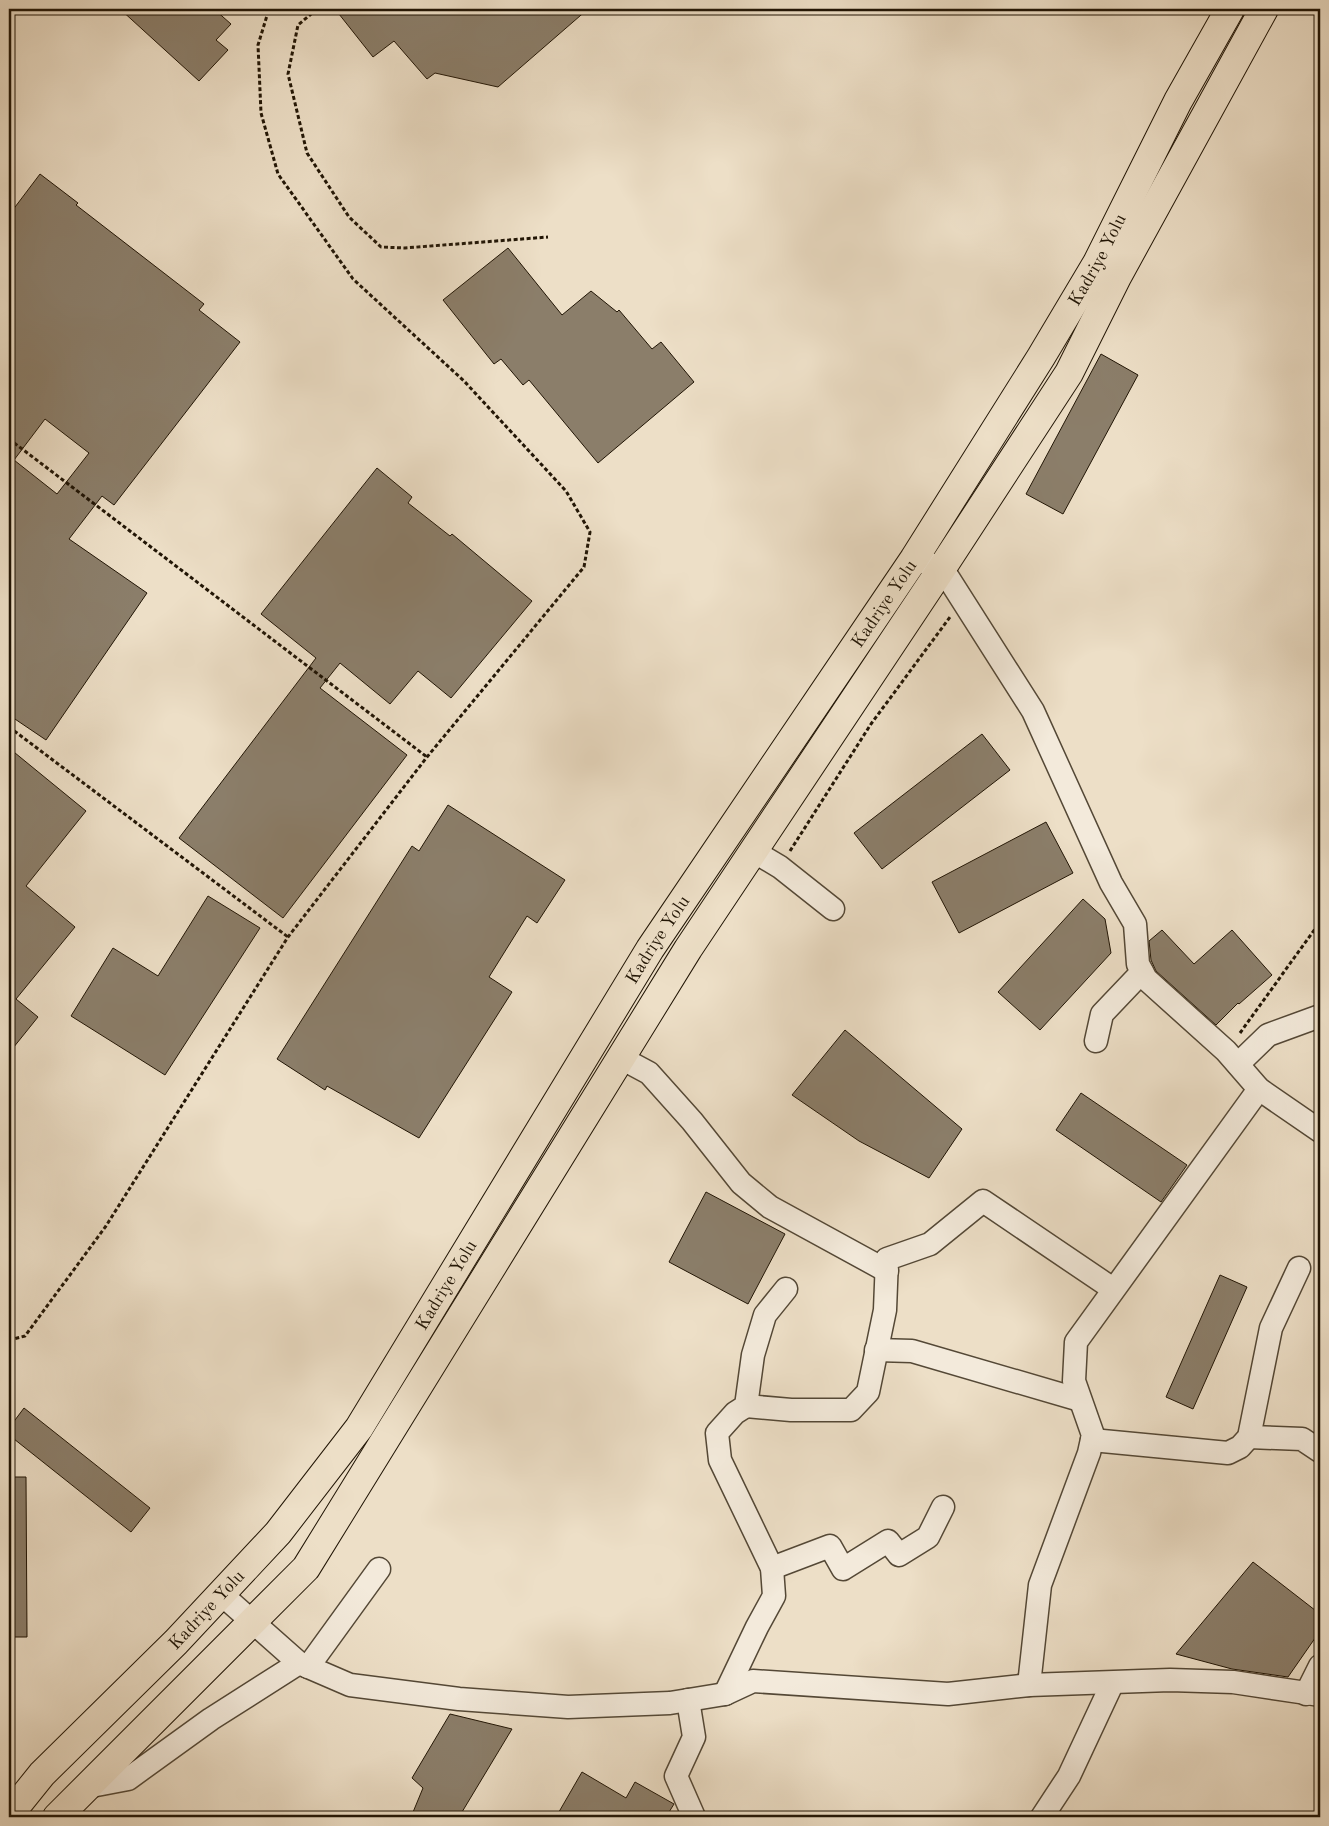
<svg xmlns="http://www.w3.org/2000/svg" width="1329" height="1826" font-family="'Old Standard TT',serif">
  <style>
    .building { fill: #8b7e6a; stroke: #211505; fill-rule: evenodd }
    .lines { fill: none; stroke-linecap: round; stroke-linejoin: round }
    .minor-casing { stroke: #544836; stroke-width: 25 }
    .major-casing { stroke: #211505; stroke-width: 30 }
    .path { stroke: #211505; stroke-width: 3; stroke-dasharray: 4 2.5; stroke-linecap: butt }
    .minor { stroke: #f3eadb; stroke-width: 22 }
    .major { stroke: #eddfc7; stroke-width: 28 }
    .labels { text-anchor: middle; stroke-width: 5; stroke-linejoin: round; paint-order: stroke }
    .street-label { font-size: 18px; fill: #211505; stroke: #f3eadb }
  </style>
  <rect width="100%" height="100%" fill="#eddfc7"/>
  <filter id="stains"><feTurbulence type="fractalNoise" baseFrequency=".004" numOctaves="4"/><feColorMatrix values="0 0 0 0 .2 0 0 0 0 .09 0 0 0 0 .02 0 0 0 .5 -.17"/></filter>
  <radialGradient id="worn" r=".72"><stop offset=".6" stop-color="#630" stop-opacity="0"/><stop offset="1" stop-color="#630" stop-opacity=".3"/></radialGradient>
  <!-- building -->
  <g class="building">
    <path d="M120,9H214L231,24L216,40L228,50L199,81Z"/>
    <path d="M335,9H588L498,87L435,73L427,79L394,41L373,57Z"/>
    <path d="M40,174L78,203L76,205L204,304L199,310L240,342L114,505L102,496L69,539L147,593L46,740L9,715V215ZM45,419L89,453L57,494L14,460Z"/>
    <path d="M508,248L562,315L591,291L617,312L619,310L652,349L661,342L694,382L598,463L529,380L523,385L501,359L494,364L443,300Z"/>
    <path d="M1101,354L1138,375L1063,514L1026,494Z"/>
    <path d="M377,468L412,497L408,503L450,536L452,534L532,601L451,698L418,671L390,704L340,663L320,688L407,755L283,918L179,838L316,658L261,614Z"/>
    <path d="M982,734L1010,770L882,869L854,833Z"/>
    <path d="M9,748L86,811L26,886L75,927L16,999L38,1017L9,1053Z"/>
    <path d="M448,805L565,880L537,923L527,916L489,977L512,992L419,1138L327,1086L325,1090L277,1059L412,846L419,851Z"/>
    <path d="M1046,822L1073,873L959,933L932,882Z"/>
    <path d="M208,896L260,928L165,1075L71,1016L113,948L158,976Z"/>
    <path d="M1083,899L1105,919L1111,953L1040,1030L998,992Z"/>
    <path d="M1162,930L1194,964L1232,930L1272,975L1239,1004L1238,1003L1216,1025L1156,971L1151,960L1149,941Z"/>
    <path d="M845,1030L962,1129L929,1178L859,1141L792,1095Z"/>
    <path d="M1081,1093L1187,1165L1161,1202L1056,1130Z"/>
    <path d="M706,1192L785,1234L748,1304L669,1262Z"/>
    <path d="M1220,1275L1247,1287L1193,1409L1166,1397Z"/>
    <path d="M24,1408L150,1508L131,1532L9,1435V1428Z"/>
    <path d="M9,1477H26L27,1637H9Z"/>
    <path d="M1253,1562L1320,1614V1631L1288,1677L1232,1669L1176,1654Z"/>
    <path d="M450,1714L512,1729L459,1817H411L423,1788L412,1778Z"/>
    <path d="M582,1772L626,1798L635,1782L674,1804L666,1817H556Z"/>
  </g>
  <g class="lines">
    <!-- minor casing -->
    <g class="minor-casing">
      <g id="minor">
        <path d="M914,559L942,568L1033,711L1111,883L1135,924L1138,964L1146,979L1226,1051L1259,1089L1320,1131"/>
        <path d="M753,851L780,867L833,909"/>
        <path d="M1096,1041L1102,1014L1142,972"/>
        <path d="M621,1058L649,1073L692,1121L741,1183L770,1207L887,1271"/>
        <path d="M1238,1064L1268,1035L1320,1016"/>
        <path d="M876,1350L912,1351L1080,1400"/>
        <path d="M746,1406L791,1410H851L868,1392L885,1310L887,1259L930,1244L983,1201L1113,1289"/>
        <path d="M1249,1437L1302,1439L1320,1451"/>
        <path d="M1092,1440L1228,1453L1240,1447L1249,1437L1271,1328L1299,1268"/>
        <path d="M772,1568L830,1546L843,1569L888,1541L899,1555L928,1537L943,1507"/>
        <path d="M220,1593L299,1663L350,1685L459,1699L568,1707L670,1703L725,1694L753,1681L948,1694L1029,1685L1170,1680L1233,1682L1320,1695"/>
        <path d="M308,1667L379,1569"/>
        <path d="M1029,1685L1040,1585L1089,1453L1093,1435L1074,1381L1076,1342L1259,1089"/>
        <path d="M725,1694L757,1627L774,1596L772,1568L720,1460L717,1433L735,1413L746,1406L753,1355L765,1315L786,1289"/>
        <path d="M1306,1694L1320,1666"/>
        <path d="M688,1700L694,1737L676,1776L694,1817"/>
        <path d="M86,1787L128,1779L211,1719L299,1663"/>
        <path d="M1042,1817L1069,1776L1112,1684"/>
      </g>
    </g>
    <!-- major casing -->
    <g class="major-casing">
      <g id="major">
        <path id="s1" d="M9,1815L42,1774L176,1642L278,1533L359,1428L650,949L914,559L1041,357L1097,263L1178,101L1230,9"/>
        <path d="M57,1817L306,1568L688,949L942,568L1069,373L1117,277L1264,9"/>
      </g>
    </g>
    <!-- path -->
    <g class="path">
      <path d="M317,9L298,25L288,74L307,153L349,217L381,247L405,248L548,237"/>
      <path d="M9,439L427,757"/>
      <path d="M9,727L288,937"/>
      <path d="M790,851L871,724L950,617"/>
      <path d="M1240,1033L1320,922"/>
      <path d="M9,1340L25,1336L106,1226L288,937L427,757L584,567L590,532L566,491L464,381L353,279L278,174L261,113L258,45L269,9"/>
    </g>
    <!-- minor -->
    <use href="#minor" class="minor"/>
    <!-- major -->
    <use href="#major" class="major"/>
  </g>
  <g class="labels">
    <!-- street labels -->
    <g class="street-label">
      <text dy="6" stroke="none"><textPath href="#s1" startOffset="1905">Kadriye Yolu</textPath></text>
      <text dy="6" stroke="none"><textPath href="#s1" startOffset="1500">Kadriye Yolu</textPath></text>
      <text dy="6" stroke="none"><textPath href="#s1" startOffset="1095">Kadriye Yolu</textPath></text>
      <text dy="6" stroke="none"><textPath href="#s1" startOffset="690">Kadriye Yolu</textPath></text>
      <text dy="6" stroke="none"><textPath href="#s1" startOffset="285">Kadriye Yolu</textPath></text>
    </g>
  </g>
  <!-- margin -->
  <rect width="1329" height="1826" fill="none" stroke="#eddfc7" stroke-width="30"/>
  <rect x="10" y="10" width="1309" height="1806" fill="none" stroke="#211505" stroke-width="2.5"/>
  <rect x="15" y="15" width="1299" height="1796" fill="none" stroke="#211505"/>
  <rect width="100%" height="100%" filter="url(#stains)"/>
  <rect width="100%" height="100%" fill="url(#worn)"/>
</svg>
